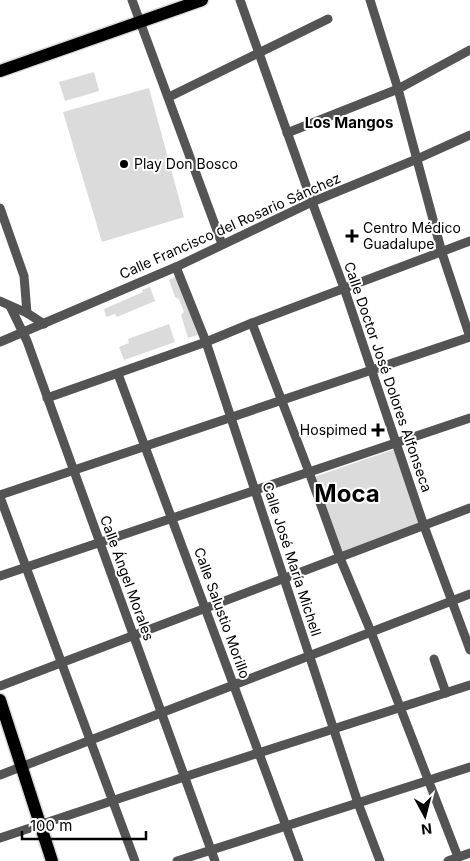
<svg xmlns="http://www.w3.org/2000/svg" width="470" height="861" font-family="Inter,sans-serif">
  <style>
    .green { fill: #dbdbdb }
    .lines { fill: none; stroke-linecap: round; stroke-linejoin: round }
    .primary-casing { stroke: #dbdbdb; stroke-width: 15 }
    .street { stroke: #545454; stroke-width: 9 }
    .primary { stroke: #000; stroke-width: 12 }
    .poi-dot { fill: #000; stroke: #fff; stroke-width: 2 }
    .labels { text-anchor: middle; stroke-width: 4; stroke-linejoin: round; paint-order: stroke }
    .poi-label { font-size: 14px; fill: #000; stroke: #fff; text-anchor: start }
    .street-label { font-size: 14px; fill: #000; stroke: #fff }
    .neighbourhood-label { font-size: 15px; font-weight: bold; fill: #000; stroke: #fff }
    .town-label { font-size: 24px; font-weight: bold; fill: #000; stroke: #fff }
  </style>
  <rect width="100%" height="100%" fill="#fff"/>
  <!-- green -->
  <g class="green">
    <path d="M94,72L99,91L65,101L59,82Z"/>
    <path d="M149,88L184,217L102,242L63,112Z"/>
    <path d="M177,276L198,335L188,338L181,315L184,312L179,299L175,297L169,280Z"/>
    <path d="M150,287L155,301L117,317L115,314L106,317L104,309L143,292L142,290Z"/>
    <path d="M169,324L175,342L124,360L119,347L129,343L128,339Z"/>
    <path d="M395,449L419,524L342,555L314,477Z"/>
  </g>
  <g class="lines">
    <!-- primary casing -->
    <g class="primary-casing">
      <g id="primary">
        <path d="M0,71L202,0"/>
        <path d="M0,700L52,861"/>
      </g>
    </g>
    <!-- street -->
    <g class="street">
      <path d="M132,0L222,244"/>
      <path d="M240,0L312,202L344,288L424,526L470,650"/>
      <path d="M370,0L398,89L442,253L470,337"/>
      <path d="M169,97L328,19"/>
      <path d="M287,133L398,89L470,50"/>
      <path d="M0,208L24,276L27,313"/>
      <path d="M176,267L206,342L358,803L380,861"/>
      <path d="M0,301L27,313L44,324"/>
      <path d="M10,306L27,341L215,861"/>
      <path d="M252,323L309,472L340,558L371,632L458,857"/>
      <path d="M0,342L176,267L312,202L417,159L470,135"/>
      <path d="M118,374L299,861"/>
      <path d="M47,398L206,342L252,323L470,241"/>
      <path d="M0,495L470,337"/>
      <path d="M0,497L135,861"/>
      <path d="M0,576L470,418"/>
      <path d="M434,659L446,693"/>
      <path d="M0,686L470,508"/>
      <path d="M0,775L470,594"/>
      <path d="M0,838L184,777L470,685"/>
      <path d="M177,861L470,767"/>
      <path d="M448,861L470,853"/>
    </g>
    <!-- primary -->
    <use href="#primary" class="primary"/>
  </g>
  <!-- markers -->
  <g class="poi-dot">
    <circle cx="124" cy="164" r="5"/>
    <path d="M349.5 228.5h5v5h5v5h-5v5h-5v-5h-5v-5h5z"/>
    <path d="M375.5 422.5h5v5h5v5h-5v5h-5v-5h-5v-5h5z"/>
  </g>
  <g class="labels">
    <!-- poi labels -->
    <g class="poi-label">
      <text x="134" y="169">Play Don Bosco</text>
      <text x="363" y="233">Centro Médico<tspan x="363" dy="16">Guadalupe</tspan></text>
      <text x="367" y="435" text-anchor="end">Hospimed</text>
    </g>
    <!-- street labels -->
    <g class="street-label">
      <text transform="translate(230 226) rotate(-24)" y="5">Calle Francisco del Rosario Sánchez</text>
      <text transform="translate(388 377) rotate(71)" y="5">Calle Doctor José Dolores Alfonseca</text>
      <text transform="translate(292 559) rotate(72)" y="5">Calle José María Michell</text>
      <text transform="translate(127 578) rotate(70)" y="5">Calle Ángel Morales</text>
      <text transform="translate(222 613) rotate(70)" y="5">Calle Salustio Morillo</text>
    </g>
    <!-- neighbourhood labels -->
    <g class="neighbourhood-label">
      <text x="349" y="128">Los Mangos</text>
    </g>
    <!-- town labels -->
    <g class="town-label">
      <text x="347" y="502">Moca</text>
    </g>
  </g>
  <!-- north arrow -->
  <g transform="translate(425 816) rotate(173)" stroke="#ffffff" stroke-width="4" paint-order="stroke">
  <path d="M0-4L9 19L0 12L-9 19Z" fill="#000000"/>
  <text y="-8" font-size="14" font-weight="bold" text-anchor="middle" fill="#000000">N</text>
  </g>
  <!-- scale -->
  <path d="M22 831v8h124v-8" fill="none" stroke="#000000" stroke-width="2.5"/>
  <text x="30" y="831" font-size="15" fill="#000000" stroke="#ffffff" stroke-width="4" paint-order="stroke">100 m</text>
</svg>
